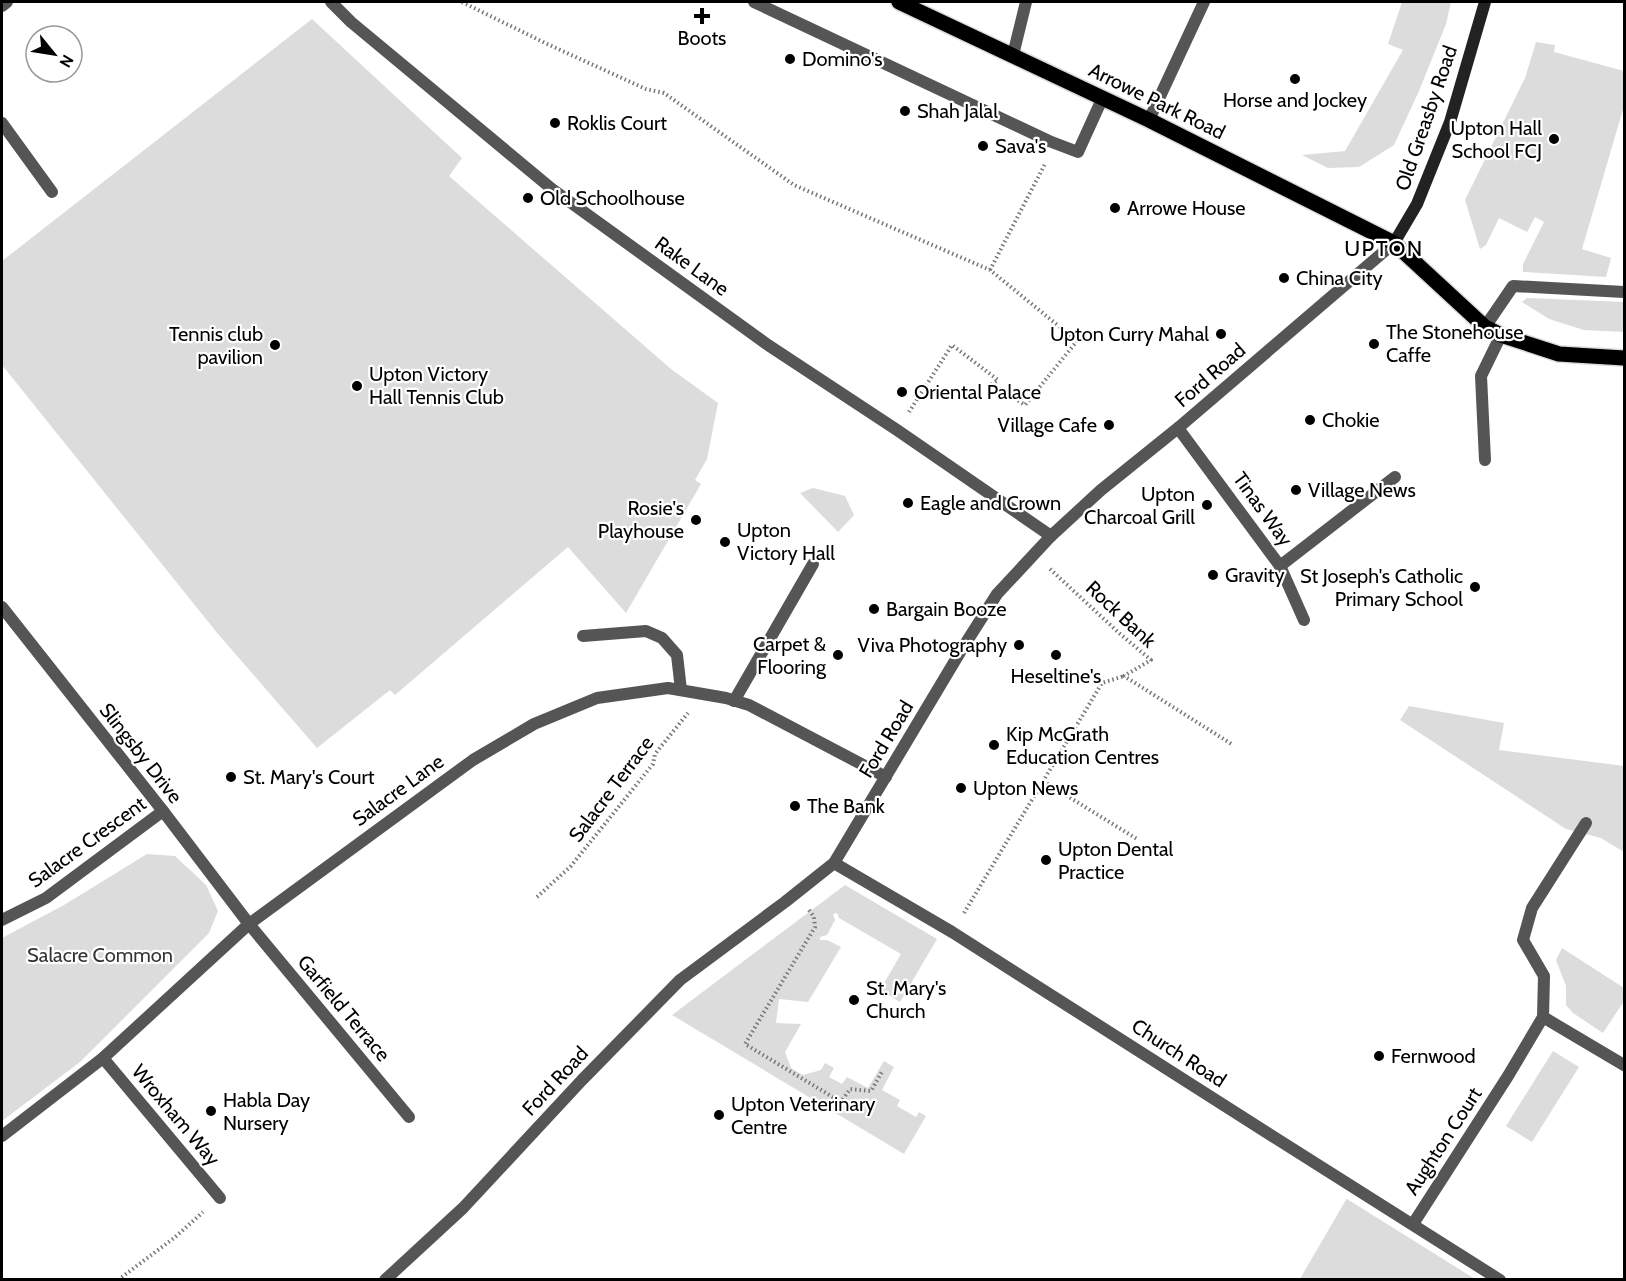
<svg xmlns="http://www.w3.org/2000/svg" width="1626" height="1281" font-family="Cabin,sans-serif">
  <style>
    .green { fill: #dcdcdc }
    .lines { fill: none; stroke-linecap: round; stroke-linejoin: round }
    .primary-casing { stroke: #dbdbdb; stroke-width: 18 }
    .path { stroke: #777; stroke-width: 4; stroke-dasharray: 1.5 3; stroke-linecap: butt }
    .service { stroke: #555; stroke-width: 12 }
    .minor { stroke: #555; stroke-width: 12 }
    .secondary { stroke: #222; stroke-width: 12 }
    .primary { stroke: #000; stroke-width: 15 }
    .poi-dot { fill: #000; stroke: #fff; stroke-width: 2 }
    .labels { text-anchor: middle; stroke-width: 4.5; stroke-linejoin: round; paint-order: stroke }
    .poi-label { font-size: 20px; fill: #000; stroke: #fff; text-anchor: start }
    .street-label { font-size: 20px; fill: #000; stroke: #fff }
    .park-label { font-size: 20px; fill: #333; stroke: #fff }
    .quarter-label { font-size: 22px; letter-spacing: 1.5px; fill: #000; stroke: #fff }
  </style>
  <rect width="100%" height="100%" fill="#fff"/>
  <!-- green -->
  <g class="green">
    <path d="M1402,2H1451L1446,24L1419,91L1394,145L1359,167L1328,168L1302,155L1345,151L1403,50L1388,44Z"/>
    <path d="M312,19L462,158L449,176L671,369L718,403L707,459L695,480L701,484L626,613L568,547L395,695L390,690L317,748L218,634L2,365V261Z"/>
    <path d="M1536,42L1555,45L1554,52L1624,71V106L1582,249L1611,258L1606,277L1523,272V264L1544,222L1535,217L1527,232L1499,218L1486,245L1480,249L1465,200L1525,78Z"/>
    <path d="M1527,298L1624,302V332L1584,330L1549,319L1522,302Z"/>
    <path d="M813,488L845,496L854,515L838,532L800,493Z"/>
    <path d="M1409,706L1504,723L1499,750L1624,766V852L1601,838L1566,829L1400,720Z"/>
    <path d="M147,854L175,856L206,885L218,911L209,933L80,1062L2,1121V938L64,905Z"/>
    <path d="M845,885L937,939L900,1002L880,990L901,954L839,918L837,913L833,914L835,920L827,935L820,937V940H827L841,947L808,1002L779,999L776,1023L801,1024L785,1052L791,1068L803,1075L821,1070L825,1063L834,1068L829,1077L842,1084L847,1077L868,1088L884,1061L894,1067L882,1090L900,1100L897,1106L916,1117L919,1112L926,1116L904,1154L672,1015Z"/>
    <path d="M1562,948L1624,988V1001L1603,1033L1573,1013L1566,1005V986L1556,960Z"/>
    <path d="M1553,1051L1579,1067L1532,1142L1506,1126Z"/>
    <path d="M1347,1198V1199L1475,1279H1300Z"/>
  </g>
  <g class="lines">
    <!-- primary casing -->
    <g class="primary-casing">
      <path id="primary" d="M899,2L1149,120L1394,243L1485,327L1501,335L1559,354L1624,358"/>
    </g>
    <!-- path -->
    <g class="path">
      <path d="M462,2L545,43L646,89L664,93L794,185L990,270L1077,341L1025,405L992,384L998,380L952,345L909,412"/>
      <path d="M990,270L1045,164"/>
      <path d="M1050,569L1119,633L1151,660L1124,676L1233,745"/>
      <path d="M1043,781L1137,839"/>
      <path d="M537,897L571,866L653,764L655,754L688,713"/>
      <path d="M809,910L814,917L815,927L745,1044L841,1102L850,1089L871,1091L883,1070"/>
      <path d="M964,913L1102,683L1124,676"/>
      <path d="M118,1280L174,1238L203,1212"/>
    </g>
    <!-- service -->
    <g class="service">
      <path d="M1149,120L1204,2"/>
      <path d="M1485,327L1513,286L1624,292"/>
      <path d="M1485,460L1481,376L1501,335"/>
      <path d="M1280,566L1395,477"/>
      <path d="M583,636L646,631L662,638L677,655L681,690"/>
      <path d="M734,701L813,564"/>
    </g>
    <!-- minor -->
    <g class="minor">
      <path d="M331,2L351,22L552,189L768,345L897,430L1051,536"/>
      <path d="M754,2L1049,141L1078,152L1103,97"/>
      <path d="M2,6L7,2"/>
      <path d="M1013,55L1026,2"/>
      <path d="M2,123L52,192"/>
      <path d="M1178,428L1280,566L1304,620"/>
      <path d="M2,607L163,811L249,924L409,1117"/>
      <path d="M834,863L952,932L1277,1139L1500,1280"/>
      <path d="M2,920L46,898L163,811"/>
      <path d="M1543,1017L1624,1065"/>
      <path d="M103,1058L220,1198"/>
      <path d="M2,1136L103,1058L249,924L473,760L534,724L597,698L668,688L726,698L749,705L886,777"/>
      <path d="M1413,1224L1508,1076L1543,1017L1544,976L1523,940L1532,908L1586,823"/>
      <path d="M385,1280L463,1208L582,1080L680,980L785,902L834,863L962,649L997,594L1051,536L1101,490L1178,428L1394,243"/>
    </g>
    <!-- secondary -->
    <path class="secondary" d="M1394,243L1417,204L1450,122L1485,2"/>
    <!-- primary -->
    <use href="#primary" class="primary"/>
  </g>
  <!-- markers -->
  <g class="poi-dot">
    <path d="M699 7h6v6h6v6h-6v6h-6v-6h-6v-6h6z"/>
    <circle cx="790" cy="59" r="6"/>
    <circle cx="1295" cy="79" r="6"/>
    <circle cx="905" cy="111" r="6"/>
    <circle cx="555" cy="123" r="6"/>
    <circle cx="1554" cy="139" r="6"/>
    <circle cx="983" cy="146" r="6"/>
    <circle cx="528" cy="198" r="6"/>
    <circle cx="1115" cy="208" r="6"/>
    <circle cx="1284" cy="278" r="6"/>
    <circle cx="1221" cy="334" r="6"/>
    <circle cx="1374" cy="344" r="6"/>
    <circle cx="275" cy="345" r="6"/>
    <circle cx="357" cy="386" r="6"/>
    <circle cx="902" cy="392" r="6"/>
    <circle cx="1310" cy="420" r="6"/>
    <circle cx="1109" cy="425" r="6"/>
    <circle cx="1296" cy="490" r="6"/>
    <circle cx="908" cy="503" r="6"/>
    <circle cx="1207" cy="505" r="6"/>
    <circle cx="696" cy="520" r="6"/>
    <circle cx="725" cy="542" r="6"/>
    <circle cx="1213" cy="575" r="6"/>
    <circle cx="1475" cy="587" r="6"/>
    <circle cx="874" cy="609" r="6"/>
    <circle cx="1019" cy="645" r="6"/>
    <circle cx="838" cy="655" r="6"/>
    <circle cx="1056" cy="655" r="6"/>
    <circle cx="994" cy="745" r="6"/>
    <circle cx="231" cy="777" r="6"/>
    <circle cx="961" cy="788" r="6"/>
    <circle cx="795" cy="806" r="6"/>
    <circle cx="1046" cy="860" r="6"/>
    <circle cx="854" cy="1000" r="6"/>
    <circle cx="1379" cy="1056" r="6"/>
    <circle cx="211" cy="1111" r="6"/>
    <circle cx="719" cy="1115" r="6"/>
  </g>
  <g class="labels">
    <!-- poi labels -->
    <g class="poi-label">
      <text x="702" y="45" text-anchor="middle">Boots</text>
      <text x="802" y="66">Domino's</text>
      <text x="1295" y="107" text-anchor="middle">Horse and Jockey</text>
      <text x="917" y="118">Shah Jalal</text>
      <text x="567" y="130">Roklis Court</text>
      <text x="1542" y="135" text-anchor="end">Upton Hall<tspan x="1542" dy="23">School FCJ</tspan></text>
      <text x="995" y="153">Sava's</text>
      <text x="540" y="205">Old Schoolhouse</text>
      <text x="1127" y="215">Arrowe House</text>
      <text x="1296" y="285">China City</text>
      <text x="1386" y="339">The Stonehouse<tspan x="1386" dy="23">Caffe</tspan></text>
      <text x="263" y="341" text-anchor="end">Tennis club<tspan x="263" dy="23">pavilion</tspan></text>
      <text x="1209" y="341" text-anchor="end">Upton Curry Mahal</text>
      <text x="369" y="381">Upton Victory<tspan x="369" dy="23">Hall Tennis Club</tspan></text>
      <text x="914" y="399">Oriental Palace</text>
      <text x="1322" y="427">Chokie</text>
      <text x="1097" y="432" text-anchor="end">Village Cafe</text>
      <text x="1308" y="497">Village News</text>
      <text x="1195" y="501" text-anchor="end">Upton<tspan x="1195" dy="23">Charcoal Grill</tspan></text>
      <text x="920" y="510">Eagle and Crown</text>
      <text x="684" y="515" text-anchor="end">Rosie's<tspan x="684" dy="23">Playhouse</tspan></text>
      <text x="737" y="537">Upton<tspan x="737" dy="23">Victory Hall</tspan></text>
      <text x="1225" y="582">Gravity</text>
      <text x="1463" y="583" text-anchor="end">St Joseph's Catholic<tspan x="1463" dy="23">Primary School</tspan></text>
      <text x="886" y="616">Bargain Booze</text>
      <text x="826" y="651" text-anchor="end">Carpet &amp;<tspan x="826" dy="23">Flooring</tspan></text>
      <text x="1007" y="652" text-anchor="end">Viva Photography</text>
      <text x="1056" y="683" text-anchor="middle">Heseltine's</text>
      <text x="1006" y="741">Kip McGrath<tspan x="1006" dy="23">Education Centres</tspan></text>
      <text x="243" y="784">St. Mary's Court</text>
      <text x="973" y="795">Upton News</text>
      <text x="807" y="813">The Bank</text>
      <text x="1058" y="856">Upton Dental<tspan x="1058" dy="23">Practice</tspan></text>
      <text x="866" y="995">St. Mary's<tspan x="866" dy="23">Church</tspan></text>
      <text x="1391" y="1063">Fernwood</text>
      <text x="223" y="1107">Habla Day<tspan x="223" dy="23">Nursery</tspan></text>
      <text x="731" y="1111">Upton Veterinary<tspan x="731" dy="23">Centre</tspan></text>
    </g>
    <!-- street labels -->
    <g class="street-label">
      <text transform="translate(1157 101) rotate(26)" y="7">Arrowe Park Road</text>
      <text transform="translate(1426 118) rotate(-71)" y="7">Old Greasby Road</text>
      <text transform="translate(692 266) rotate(36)" y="7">Rake Lane</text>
      <text transform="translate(1210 375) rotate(-41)" y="7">Ford Road</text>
      <text transform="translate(1263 509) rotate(54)" y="7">Tinas Way</text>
      <text transform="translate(1121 614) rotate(43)" y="7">Rock Bank</text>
      <text transform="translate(886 739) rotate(-59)" y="7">Ford Road</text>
      <text transform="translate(141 753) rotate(52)" y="7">Slingsby Drive</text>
      <text transform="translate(611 789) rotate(-53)" y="7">Salacre Terrace</text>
      <text transform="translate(398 790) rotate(-36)" y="7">Salacre Lane</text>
      <text transform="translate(87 842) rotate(-36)" y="7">Salacre Crescent</text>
      <text transform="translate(344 1008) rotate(50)" y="7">Garfield Terrace</text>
      <text transform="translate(1179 1053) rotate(33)" y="7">Church Road</text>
      <text transform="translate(555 1081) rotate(-47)" y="7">Ford Road</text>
      <text transform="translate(176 1115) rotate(50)" y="7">Wroxham Way</text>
      <text transform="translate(1443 1141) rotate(-57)" y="7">Aughton Court</text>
    </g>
    <!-- park labels -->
    <g class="park-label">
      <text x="100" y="962">Salacre Common</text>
    </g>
    <!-- quarter labels -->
    <g class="quarter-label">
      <text x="1384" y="256">UPTON</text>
    </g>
  </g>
  <!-- border -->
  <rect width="1626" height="1281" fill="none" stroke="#000000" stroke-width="6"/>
  <!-- north arrow -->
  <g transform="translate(54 54) rotate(120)"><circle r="28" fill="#ffffff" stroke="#999999" stroke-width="1.5"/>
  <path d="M0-4.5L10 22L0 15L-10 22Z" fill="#000000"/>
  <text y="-9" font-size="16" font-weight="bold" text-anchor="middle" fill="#000000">N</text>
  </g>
</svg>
